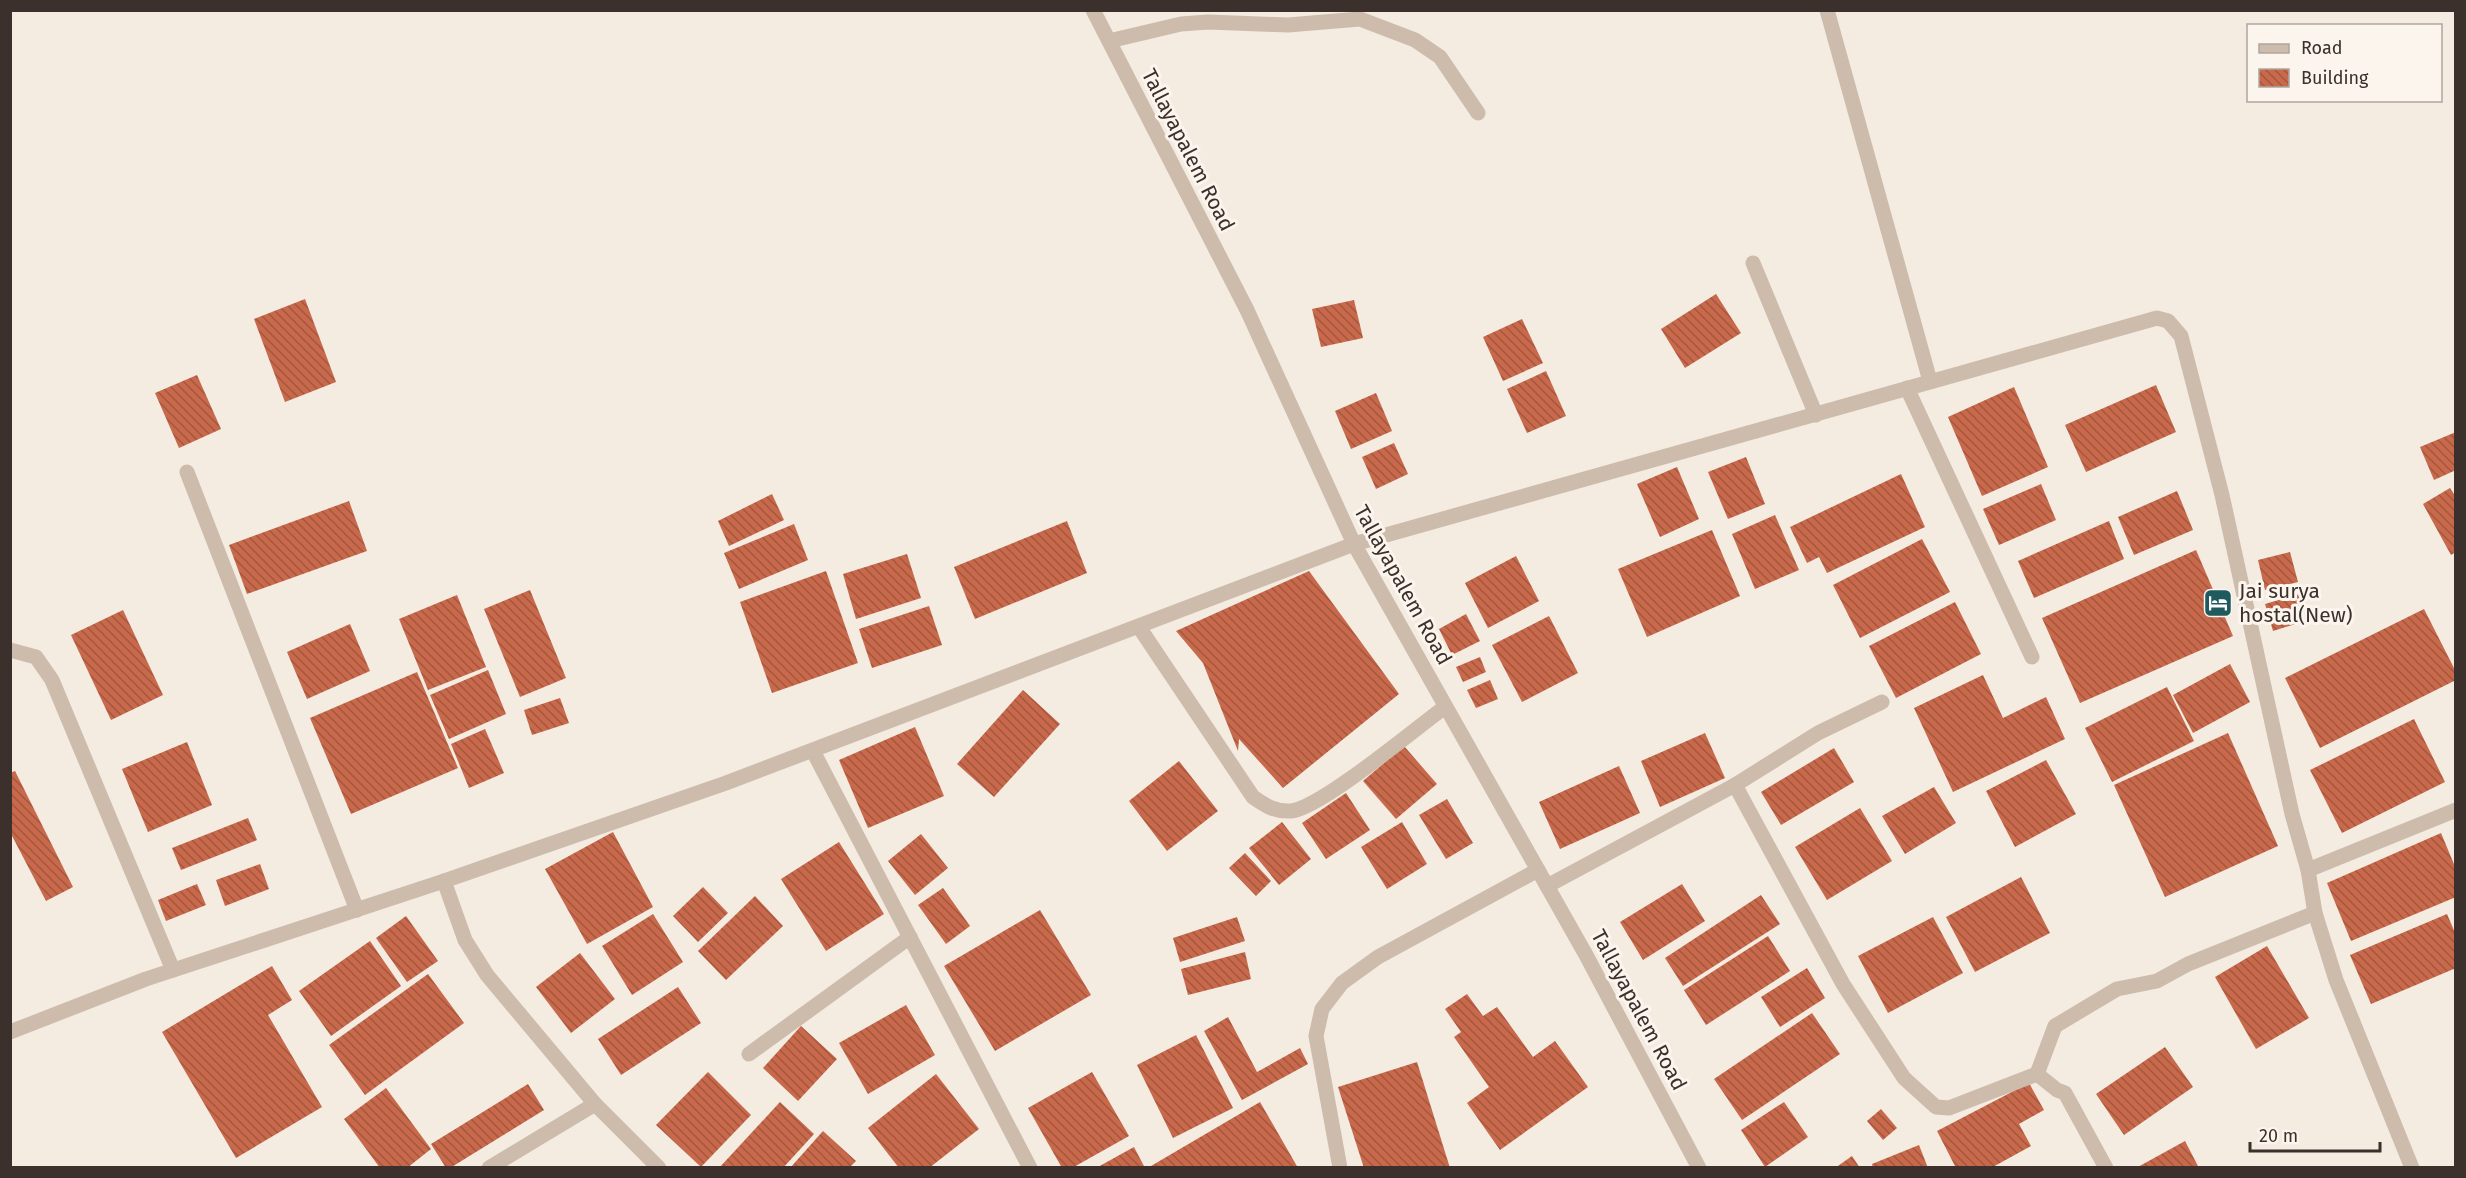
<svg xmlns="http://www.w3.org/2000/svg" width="2466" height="1178" font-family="'Fira Sans',sans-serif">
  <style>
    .building { fill: url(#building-back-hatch) }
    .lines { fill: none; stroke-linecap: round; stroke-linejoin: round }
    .service { stroke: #cdbbac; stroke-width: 15 }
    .minor { stroke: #cdbbac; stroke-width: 15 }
    .labels { text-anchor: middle; stroke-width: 6; stroke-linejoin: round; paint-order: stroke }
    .street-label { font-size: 21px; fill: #3b302b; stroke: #fbf5ee }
    .poi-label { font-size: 21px; fill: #3b302b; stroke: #fbf5ee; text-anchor: start }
  </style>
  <defs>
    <pattern id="building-back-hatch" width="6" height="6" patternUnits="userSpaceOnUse" patternTransform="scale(1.5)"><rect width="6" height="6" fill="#c8694b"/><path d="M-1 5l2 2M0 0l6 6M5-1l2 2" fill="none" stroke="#a4573f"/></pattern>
  </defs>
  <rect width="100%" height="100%" fill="#f4ebe1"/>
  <!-- building -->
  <g class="building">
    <path d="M1716,294L1741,333L1685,368L1661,329Z"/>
    <path d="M305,299L336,382L285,402L254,319Z"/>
    <path d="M1354,300L1363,338L1321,347L1312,309Z"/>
    <path d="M1522,319L1543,363L1503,381L1483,337Z"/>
    <path d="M1546,371L1566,416L1527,433L1507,389Z"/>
    <path d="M197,375L221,429L179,448L155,393Z"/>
    <path d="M2156,385L2176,432L2086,472L2065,425Z"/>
    <path d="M2014,387L2048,467L1982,496L1948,417Z"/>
    <path d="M1376,393L1392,431L1351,449L1335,411Z"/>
    <path d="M2456,432V470L2434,480L2420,447Z"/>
    <path d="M1394,443L1408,474L1376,489L1362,457Z"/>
    <path d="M1746,457L1765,504L1728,519L1708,472Z"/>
    <path d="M1677,467L1699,519L1660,537L1637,484Z"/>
    <path d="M1901,474L1925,527L1827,573L1819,557L1807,563L1790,527Z"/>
    <path d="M2041,484L2056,520L1999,545L1983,509Z"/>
    <path d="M2450,488L2456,497V552L2451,555L2423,504Z"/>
    <path d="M2177,491L2193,530L2134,555L2118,517Z"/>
    <path d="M772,494L784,520L729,546L718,521Z"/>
    <path d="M349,501L367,551L247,594L229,545Z"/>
    <path d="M1775,515L1799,570L1755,589L1732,534Z"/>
    <path d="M1067,521L1087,573L975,619L954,567Z"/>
    <path d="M2109,521L2124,559L2034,598L2018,561Z"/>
    <path d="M794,524L808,560L739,589L724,553Z"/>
    <path d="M1712,530L1740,596L1647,637L1618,569Z"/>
    <path d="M1922,539L1950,592L1860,638L1833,585Z"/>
    <path d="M2196,550L2233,636L2080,703L2042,618Z"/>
    <path d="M2290,552L2298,582L2265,590L2258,560Z"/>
    <path d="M907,554L921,598L856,619L843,574Z"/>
    <path d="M1516,556L1539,601L1488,628L1465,583Z"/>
    <path d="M826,571L858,663L772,693L740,602Z"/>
    <path d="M1309,571L1399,694L1283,788L1239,739L1238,751L1203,663L1176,631Z"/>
    <path d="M530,590L566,678L520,697L484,609Z"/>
    <path d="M2303,593L2311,619L2273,631L2265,604Z"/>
    <path d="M457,595L486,667L428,690L399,619Z"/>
    <path d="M1955,602L1981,654L1896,698L1869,646Z"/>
    <path d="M929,606L942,645L872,668L859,629Z"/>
    <path d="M2424,609L2456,672V680L2320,748L2285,678Z"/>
    <path d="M123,610L163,695L111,720L71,635Z"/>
    <path d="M1466,614L1480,641L1452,655L1439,629Z"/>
    <path d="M1549,616L1578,673L1522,702L1492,645Z"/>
    <path d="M350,624L370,671L307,699L287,652Z"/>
    <path d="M1480,657L1486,672L1463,682L1456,667Z"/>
    <path d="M2230,664L2250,702L2193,733L2173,695Z"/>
    <path d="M488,670L506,714L449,739L430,695Z"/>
    <path d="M417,672L458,768L351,814L310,718Z"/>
    <path d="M1983,675L2003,718L2046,697L2065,739L1953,792L1914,708Z"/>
    <path d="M1490,680L1498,699L1476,708L1467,690Z"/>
    <path d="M2167,687L2194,741L2112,782L2085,728Z"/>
    <path d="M1023,690L1060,724L994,797L957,764Z"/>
    <path d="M560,698L569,723L532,735L524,710Z"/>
    <path d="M2414,719L2445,782L2342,833L2310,770Z"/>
    <path d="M915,727L944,796L868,828L839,760Z"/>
    <path d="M485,729L504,773L469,788L451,744Z"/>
    <path d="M1705,733L1725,778L1660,807L1641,761Z"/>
    <path d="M2228,733L2278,846L2165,897L2114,785Z"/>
    <path d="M187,742L212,805L148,832L122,769Z"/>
    <path d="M1404,746L1437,784L1396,819L1363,781Z"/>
    <path d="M1834,748L1854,782L1781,825L1761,792Z"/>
    <path d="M2046,760L2076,814L2015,847L1986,791Z"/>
    <path d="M1179,761L1218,811L1167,851L1129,801Z"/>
    <path d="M1619,766L1640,813L1560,849L1539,802Z"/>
    <path d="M15,771L73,887L46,901L10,832V773Z"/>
    <path d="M1934,787L1956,823L1905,854L1882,816Z"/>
    <path d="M1346,793L1370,830L1326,859L1302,823Z"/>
    <path d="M1447,799L1473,843L1446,859L1419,815Z"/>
    <path d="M1860,808L1892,861L1827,900L1795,847Z"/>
    <path d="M248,818L257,840L181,870L172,848Z"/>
    <path d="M1282,822L1311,859L1279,885L1249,848Z"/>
    <path d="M1402,822L1427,864L1387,889L1361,847Z"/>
    <path d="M613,832L653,907L587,944L545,869Z"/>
    <path d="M2441,833L2456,869V897L2351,941L2327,883Z"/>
    <path d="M921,834L948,868L915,895L888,861Z"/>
    <path d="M839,842L884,914L826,951L781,879Z"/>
    <path d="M1245,853L1271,881L1256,896L1229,868Z"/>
    <path d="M260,864L269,889L225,906L216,880Z"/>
    <path d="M2021,877L2050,933L1975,972L1946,917Z"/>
    <path d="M197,884L206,905L166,921L158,900Z"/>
    <path d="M1682,884L1705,921L1643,960L1620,922Z"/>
    <path d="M703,887L728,913L698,942L673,916Z"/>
    <path d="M943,888L970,926L946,944L918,905Z"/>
    <path d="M1761,895L1780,924L1683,986L1665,958Z"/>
    <path d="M755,896L783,926L726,980L698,951Z"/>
    <path d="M1040,910L1091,995L995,1051L944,966Z"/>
    <path d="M653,914L683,962L632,995L602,946Z"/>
    <path d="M2447,914L2456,935V968L2371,1004L2350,955Z"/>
    <path d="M406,916L438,961L407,982L376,938Z"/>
    <path d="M1237,917L1245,941L1180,962L1173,938Z"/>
    <path d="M1933,917L1963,973L1888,1013L1858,956Z"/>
    <path d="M1768,936L1790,971L1706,1025L1684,990Z"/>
    <path d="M370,941L401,986L331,1036L299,991Z"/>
    <path d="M2267,946L2309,1018L2256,1049L2215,977Z"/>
    <path d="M1245,952L1251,979L1188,995L1181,969Z"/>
    <path d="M580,953L615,999L571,1033L536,987Z"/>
    <path d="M272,966L292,1000L268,1015L322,1107L236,1158L162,1032Z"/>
    <path d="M1807,968L1825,998L1780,1027L1761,997Z"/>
    <path d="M428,974L464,1023L365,1095L329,1045Z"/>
    <path d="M678,987L701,1023L621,1075L598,1039Z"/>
    <path d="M1467,994L1483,1016L1497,1007L1533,1057L1555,1041L1588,1087L1500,1150L1467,1103L1489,1087L1454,1037L1461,1032L1445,1009Z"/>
    <path d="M906,1005L935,1055L868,1094L839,1043Z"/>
    <path d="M1812,1013L1840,1054L1742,1120L1714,1079Z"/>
    <path d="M1228,1017L1257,1072L1300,1048L1308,1064L1242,1100L1204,1031Z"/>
    <path d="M801,1026L837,1059L798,1101L763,1068Z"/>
    <path d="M1196,1035L1233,1108L1173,1138L1137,1065Z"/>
    <path d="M2165,1047L2193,1087L2124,1135L2096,1094Z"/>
    <path d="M1417,1062L1450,1168H1364L1338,1087Z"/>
    <path d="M708,1072L751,1115L701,1167L656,1125Z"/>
    <path d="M1092,1072L1129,1136L1072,1168H1062L1028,1108Z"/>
    <path d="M936,1074L979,1129L929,1168H899L868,1128Z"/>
    <path d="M2029,1083L2044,1110L2019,1124L2031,1146L1991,1168H1956L1937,1131Z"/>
    <path d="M528,1084L544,1110L450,1168H446L431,1144Z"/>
    <path d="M386,1088L431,1149L407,1168H380L344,1119Z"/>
    <path d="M780,1102L814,1134L783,1168H719Z"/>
    <path d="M1260,1102L1298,1168H1152L1151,1166Z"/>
    <path d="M1784,1102L1808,1137L1765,1167L1741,1130Z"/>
    <path d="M1881,1109L1897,1128L1883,1140L1867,1121Z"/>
    <path d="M823,1131L856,1161L849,1168H790Z"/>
    <path d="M2185,1141L2199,1168H2136Z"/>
    <path d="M1919,1145L1928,1168H1873L1872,1164Z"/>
    <path d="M1134,1147L1145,1168H1096Z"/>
    <path d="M1852,1156L1860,1168H1835Z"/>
  </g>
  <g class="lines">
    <!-- service -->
    <path class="service" d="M10,650L36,657L52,680L173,970"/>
    <!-- minor -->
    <g class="minor">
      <path d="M1093,10L1247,310L1354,544L1586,955L1699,1168"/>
      <path d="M1827,10L1930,381"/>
      <path d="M1109,41L1181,24L1208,22L1288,25L1360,19L1415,40L1440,57L1478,113"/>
      <path d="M1753,263L1816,415"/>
      <path d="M1907,388L2032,657"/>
      <path d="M187,472L357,910"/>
      <path d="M1139,627L1253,797C1266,806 1275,812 1291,811C1321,808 1416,728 1445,707"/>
      <path d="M813,751L1030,1168"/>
      <path d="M1735,785L1843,984L1904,1078L1936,1107L1949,1108L2037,1074L2057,1090L2065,1093L2106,1168"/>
      <path d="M2308,870L2456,810"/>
      <path d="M1547,886L1735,785L1818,733L1882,702"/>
      <path d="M10,1032L146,979L444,881"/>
      <path d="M749,1054L910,937"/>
      <path d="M2037,1074L2055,1026L2117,989L2157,981L2188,964L2315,913"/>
      <path d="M489,1168L595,1104"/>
      <path d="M659,1168L595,1104L487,975L465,940L444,881L726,783L1354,544L2157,318L2168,321L2181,336L2222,495L2292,814L2308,870L2315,913L2336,980L2412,1168"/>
      <path d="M1340,1168L1316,1036L1322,1009L1342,983L1378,957L1538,870"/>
    </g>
  </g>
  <!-- icons -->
  <defs>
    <g id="hotel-square" transform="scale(1.5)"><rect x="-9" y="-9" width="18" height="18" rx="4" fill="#1f5a5e" stroke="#fbf5ee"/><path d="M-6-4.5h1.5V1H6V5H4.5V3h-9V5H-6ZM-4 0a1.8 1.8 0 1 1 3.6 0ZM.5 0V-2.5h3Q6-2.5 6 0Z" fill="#fff"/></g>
  </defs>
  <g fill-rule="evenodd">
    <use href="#hotel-square" x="2218" y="603"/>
  </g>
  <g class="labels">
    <!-- street labels -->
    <g class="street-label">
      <text transform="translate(1188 150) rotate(63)" y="7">Tallayapalem Road</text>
      <text transform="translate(1403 585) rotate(61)" y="7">Tallayapalem Road</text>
      <text transform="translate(1639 1010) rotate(62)" y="7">Tallayapalem Road</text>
    </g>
    <!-- poi labels -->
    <g class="poi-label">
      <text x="2239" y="598">Jai surya<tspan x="2239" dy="24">hostal(New)</tspan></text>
    </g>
  </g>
  <!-- border -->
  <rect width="2466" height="1178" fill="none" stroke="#3b302b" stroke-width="24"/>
  <!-- legend -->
  <rect x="2247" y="24" width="195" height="78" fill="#fbf5ee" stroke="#aea6a0" stroke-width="1.5"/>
  <rect x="2259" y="44" width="30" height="9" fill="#cdbbac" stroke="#aea6a0" stroke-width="1.5"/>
  <text x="2301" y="54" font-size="18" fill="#3b302b">Road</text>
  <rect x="2259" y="69" width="30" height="18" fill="url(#building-back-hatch)" stroke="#aea6a0" stroke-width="1.5"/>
  <text x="2301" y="84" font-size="18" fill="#3b302b">Building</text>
  <!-- scale -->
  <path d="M2250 1142v9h130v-9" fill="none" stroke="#3b302b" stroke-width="3"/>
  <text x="2259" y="1142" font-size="18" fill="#3b302b" stroke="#fbf5ee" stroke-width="4.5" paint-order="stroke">20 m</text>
</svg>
